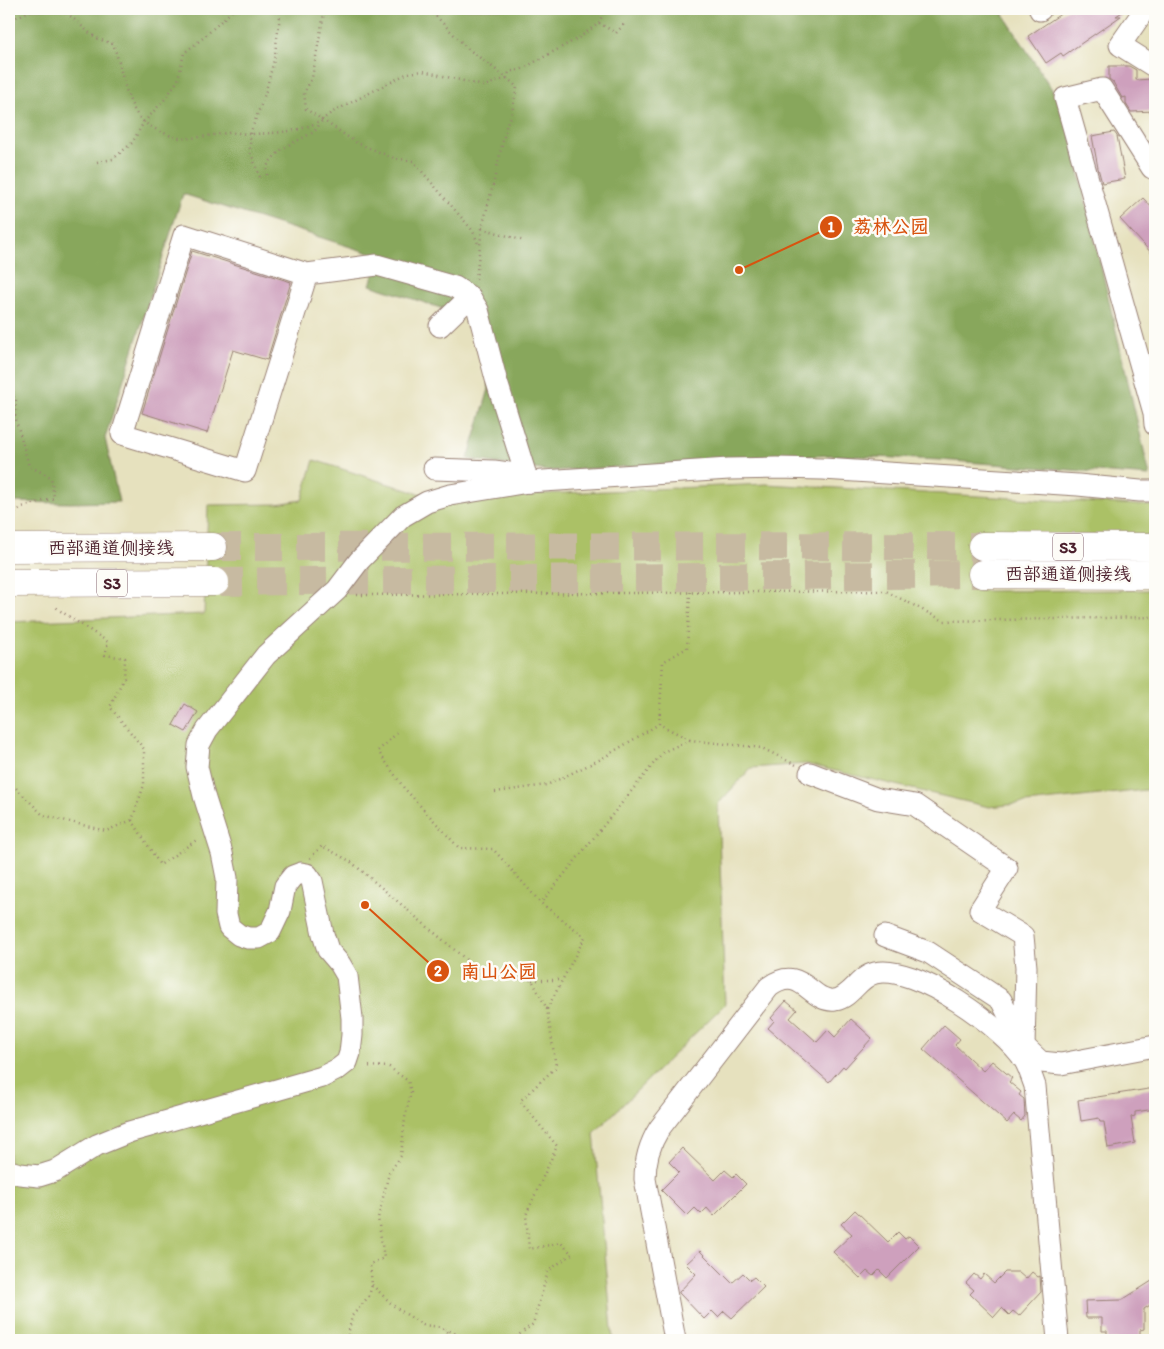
<svg xmlns="http://www.w3.org/2000/svg" width="1164" height="1349" font-family="Itim,'LXGW WenKai TC',sans-serif">
  <style>
    .green { fill: #abc166; stroke: #7a7048 }
    .forest { fill: #88a75b; stroke: #696343 }
    .building { fill: #cea0bd }
    .lines { fill: none; stroke-linecap: round; stroke-linejoin: round }
    .highway-tunnel { stroke: #c7baa1; stroke-width: 28; stroke-dasharray: 28 14; stroke-linecap: butt }
    .minor-casing { stroke: #988074; stroke-width: 23 }
    .highway-casing { stroke: #988074; stroke-width: 29 }
    .path { stroke: #988074; stroke-width: 2.5; stroke-dasharray: 1 4; stroke-linecap: butt }
    .minor { stroke: #fff; stroke-width: 21 }
    .highway { stroke: #fff; stroke-width: 28 }
    .highway-bridge-casing { stroke: #988074; stroke-width: 29; stroke-linecap: butt }
    .highway-bridge { stroke: #fff; stroke-width: 28 }
    .labels { text-anchor: middle; stroke-width: 5; stroke-linejoin: round; paint-order: stroke }
    .shield { fill: #fdfcf7; stroke: #806168; stroke-width: 1 }
    .shield-label { font-size: 16px; font-weight: bold; fill: #4a1f2b }
    .street-label { font-size: 18px; fill: #4a1f2b; stroke: #fdfcf7 }
    .leader { fill: none; stroke: #d8530f; stroke-width: 2 }
    .callout-dot { fill: #d8530f; stroke: #fdfcf7; stroke-width: 2 }
    .mark-label { font-size: 15px; text-anchor: middle; font-weight: bold; fill: #fff }
    .callout-label { font-size: 19px; text-anchor: middle; font-weight: bold; fill: #d8530f; stroke: #fdfcf7; stroke-width: 5; stroke-linejoin: round; paint-order: stroke }
  </style>
  <rect width="100%" height="100%" fill="#fdfcf7"/>
  <filter id="ink" filterUnits="userSpaceOnUse"><feTurbulence type="fractalNoise" baseFrequency=".02" numOctaves="2"/><feDisplacementMap in="SourceGraphic" scale="10" xChannelSelector="R" yChannelSelector="G"/><feConvolveMatrix kernelMatrix="1 2 1 2 8 2 1 2 1" color-interpolation-filters="sRGB"/></filter>
  <filter id="wash" filterUnits="userSpaceOnUse"><feTurbulence type="fractalNoise" baseFrequency=".0096" numOctaves="4" result="noise"/><feDisplacementMap in="SourceGraphic" scale="20" xChannelSelector="R" yChannelSelector="G"/><feGaussianBlur stdDeviation="1.12" result="paint"/><feColorMatrix in="noise" values="0 0 0 0 0 0 0 0 0 0 0 0 0 0 0 0 0 1.4 0 .05"/><feComposite in="paint" operator="in"/></filter>
  <g filter="url(#wash)">
    <rect width="100%" height="100%" fill="#e6e1be"/>
    <!-- green -->
    <path class="green" d="M314,460L417,493L464,502L540,494L766,484L1155,506V536L974,534L975,591L1155,590V789L989,807L806,764L751,768L718,804L725,1004L594,1133L613,1340H9V622L204,614L208,505L277,504L302,500Z"/>
    <!-- forest -->
    <path class="forest" d="M9,9H1000L1064,108L1150,476L940,460L831,455L548,471L468,459L489,389L482,308L444,309L370,285L379,256L183,194L105,438L119,502L70,503L9,502Z"/>
    <g id="blocks">
      <!-- building -->
      <g class="building">
        <path d="M1068,9H1127L1116,16H1121L1063,56L1061,53L1046,63L1028,36Z"/>
        <path d="M1109,66H1129L1136,70V80L1152,79L1153,91H1155V111L1131,112L1126,104V97L1122,98L1113,82L1109,79Z"/>
        <path d="M1114,132L1117,136L1125,179L1102,183L1098,168L1092,136Z"/>
        <path d="M1143,198L1155,211V257L1120,219Z"/>
        <path d="M192,251L291,282L267,360L233,350L207,433L142,413Z"/>
        <path d="M185,704L198,712L186,732L173,725Z"/>
        <path d="M786,1001L797,1010L790,1018L817,1042L828,1030L835,1037L851,1019L872,1038L845,1068L843,1066L829,1082L768,1028L774,1021L771,1018Z"/>
        <path d="M944,1025L960,1039L955,1045L983,1071L992,1061L1012,1078L1009,1082L1021,1092L1019,1095L1024,1099L1025,1116L1021,1121L1014,1115L1007,1123L923,1049Z"/>
        <path d="M1155,1088V1109L1135,1112V1116L1131,1117L1135,1143L1108,1148L1104,1122H1100L1099,1118L1081,1121L1078,1100Z"/>
        <path d="M682,1148L715,1180L725,1170L733,1177L736,1174L746,1184L714,1216L707,1208L701,1214L695,1208L687,1216L661,1190L679,1172L669,1162Z"/>
        <path d="M855,1210L888,1242L898,1232L905,1239L909,1236L919,1246L887,1278L879,1270L873,1276L867,1271L860,1278L833,1252L852,1234L841,1224Z"/>
        <path d="M700,1251L732,1283L743,1273L750,1280L754,1277L764,1287L732,1318L724,1311L718,1317L712,1311L704,1319L679,1293V1292L696,1274L686,1264Z"/>
        <path d="M1005,1272H1018L1026,1279L1032,1272L1038,1277L1040,1276L1041,1292L1019,1316L1013,1311L1009,1315L1002,1308L994,1317L970,1294L974,1290L966,1283L974,1274L980,1279L984,1274L994,1283Z"/>
        <path d="M1155,1279V1302L1144,1309V1329L1140,1330V1340H1107V1331H1102V1318H1086L1085,1301L1122,1300Z"/>
      </g>
    </g>
  </g>
  <g filter="url(#ink)">
    <use href="#blocks" fill-opacity="0" stroke="#988074" stroke-width="1"/>
    <g class="lines">
      <!-- highway-tunnel -->
      <g class="highway-tunnel">
        <path d="M213,547L982,546"/>
        <path d="M215,582L982,574"/>
      </g>
      <!-- minor casing -->
      <g class="minor-casing">
        <g id="minor">
          <path d="M1145,9L1120,45L1155,67"/>
          <path d="M1040,10L1041,9"/>
          <path d="M1155,167L1152,168L1102,89L1065,98L1154,413L1155,425"/>
          <path d="M307,274L245,471L122,434L184,235L307,274L377,265L455,287L470,297L478,310L496,379L528,482"/>
          <path d="M440,326L470,297"/>
          <path d="M434,469L494,471L509,473L528,482"/>
          <path d="M810,773L878,799L915,805L1007,868L980,910L1023,936L1026,967L1024,1046"/>
          <path d="M885,936L928,952L1001,1000L1024,1046L1041,1062L1061,1064L1155,1046"/>
          <path d="M9,1171L20,1174L39,1176L55,1171L97,1145L129,1132L322,1077L338,1069L347,1062L350,1053L352,1035V1018L347,976L340,964L328,950L323,934L312,881L307,874L301,873L293,876L285,886L280,911L270,932L259,938H248L239,935L229,927L226,914L227,878L222,853L204,796L197,767L199,745L207,730L266,655L337,590L359,561L403,516L427,502L450,495L528,482L729,469L776,468L823,469L1078,485L1140,491H1155"/>
          <path d="M675,1340L645,1179C645,1160 649,1145 659,1129L769,987C802,963 810,1003 835,1000C852,997 858,977 875,973C914,963 1005,1028 1025,1061C1029,1068 1032,1078 1035,1086L1058,1340"/>
        </g>
      </g>
      <!-- highway casing -->
      <g class="highway-casing">
        <g id="highway">
          <path d="M982,546L1155,547"/>
          <path d="M9,548L213,547"/>
          <path d="M982,574L1155,575"/>
        </g>
      </g>
      <!-- path -->
      <g class="path">
        <path d="M57,9C74,15 80,27 94,36C99,40 107,42 113,44C122,66 125,106 144,122C150,127 167,135 175,137C188,141 214,134 228,133C236,132 243,134 251,134C279,133 309,132 331,113L408,73L423,71L484,86L507,78"/>
        <path d="M329,9L324,13L312,78L304,93L306,109L357,143L394,158L413,161L473,231L479,246"/>
        <path d="M429,9L467,48L507,78"/>
        <path d="M599,23L616,33L626,22"/>
        <path d="M9,24L17,17L33,9"/>
        <path d="M97,162L113,159L132,143L144,122L165,99L178,80L184,53L203,38L234,9"/>
        <path d="M267,175V166L272,159L283,148L314,132L322,121"/>
        <path d="M260,177L250,151V134L265,94L274,60L281,9"/>
        <path d="M482,228L524,241"/>
        <path d="M476,279L482,228L493,185L507,123L511,117L517,87L507,78L509,72L522,69L580,37L599,23L605,9"/>
        <path d="M9,394L16,398L15,416L29,466L51,477L54,498L22,507L9,518"/>
        <path d="M357,595L886,591L944,621L1155,617"/>
        <path d="M397,733L378,751L404,788L459,848L493,849L541,903"/>
        <path d="M690,740L659,724L663,662L687,648L690,592"/>
        <path d="M9,781L43,815L106,831L132,820L144,785V749L110,707L124,678L125,658L105,655L108,642L59,610L54,605"/>
        <path d="M495,792L547,785L601,759L659,724"/>
        <path d="M132,820L160,865L198,839"/>
        <path d="M310,858L322,846L350,861L483,974L532,980L547,1009L556,1067L520,1101L557,1146L526,1215L529,1249L561,1243L572,1254L548,1271L533,1324L512,1340"/>
        <path d="M532,980H562"/>
        <path d="M547,1009L585,937L541,903L663,752L690,740L762,748L796,765"/>
        <path d="M372,1285L395,1307L423,1325L441,1327L453,1337V1340"/>
        <path d="M445,1329L471,1340"/>
        <path d="M347,1340L352,1316L369,1296L372,1285L370,1264L384,1258L378,1218L389,1173L401,1156L405,1118L411,1092L408,1081L389,1067L365,1066"/>
      </g>
      <!-- minor -->
      <use href="#minor" class="minor"/>
      <!-- highway -->
      <use href="#highway" class="highway"/>
      <!-- highway-bridge casing -->
      <g class="highway-bridge-casing">
        <path id="highway-bridge" d="M9,583L215,582"/>
      </g>
      <!-- highway-bridge -->
      <use href="#highway-bridge" class="highway-bridge"/>
    </g>
  </g>
  <g class="labels">
    <!-- shield labels -->
    <g class="shield">
      <rect x="1053" y="533.5" width="30" height="27" rx="4"/>
      <rect x="97" y="569.5" width="30" height="27" rx="4"/>
    </g>
    <g class="shield-label">
      <text x="1068" y="553">S3</text>
      <text x="112" y="589">S3</text>
    </g>
    <!-- street labels -->
    <g class="street-label">
      <text x="111" y="554">西部通道侧接线</text>
      <text x="1068" y="580">西部通道侧接线</text>
    </g>
  </g>
  <!-- callouts -->
  <path class="leader" d="M739 270L831 227M365 905L438 971"/>
  <g class="callout-dot">
    <circle cx="739" cy="270" r="5"/>
    <circle cx="365" cy="905" r="5"/>
    <circle cx="831" cy="227" r="12"/>
    <circle cx="438" cy="971" r="12"/>
  </g>
  <g class="mark-label">
    <text x="831" y="232">1</text>
    <text x="438" y="976">2</text>
  </g>
  <g class="callout-label">
    <text x="891" y="233">荔林公园</text>
    <text x="499" y="978">南山公园</text>
  </g>
  <!-- margin -->
  <rect width="1164" height="1349" fill="none" stroke="#fdfcf7" stroke-width="30"/>
</svg>
